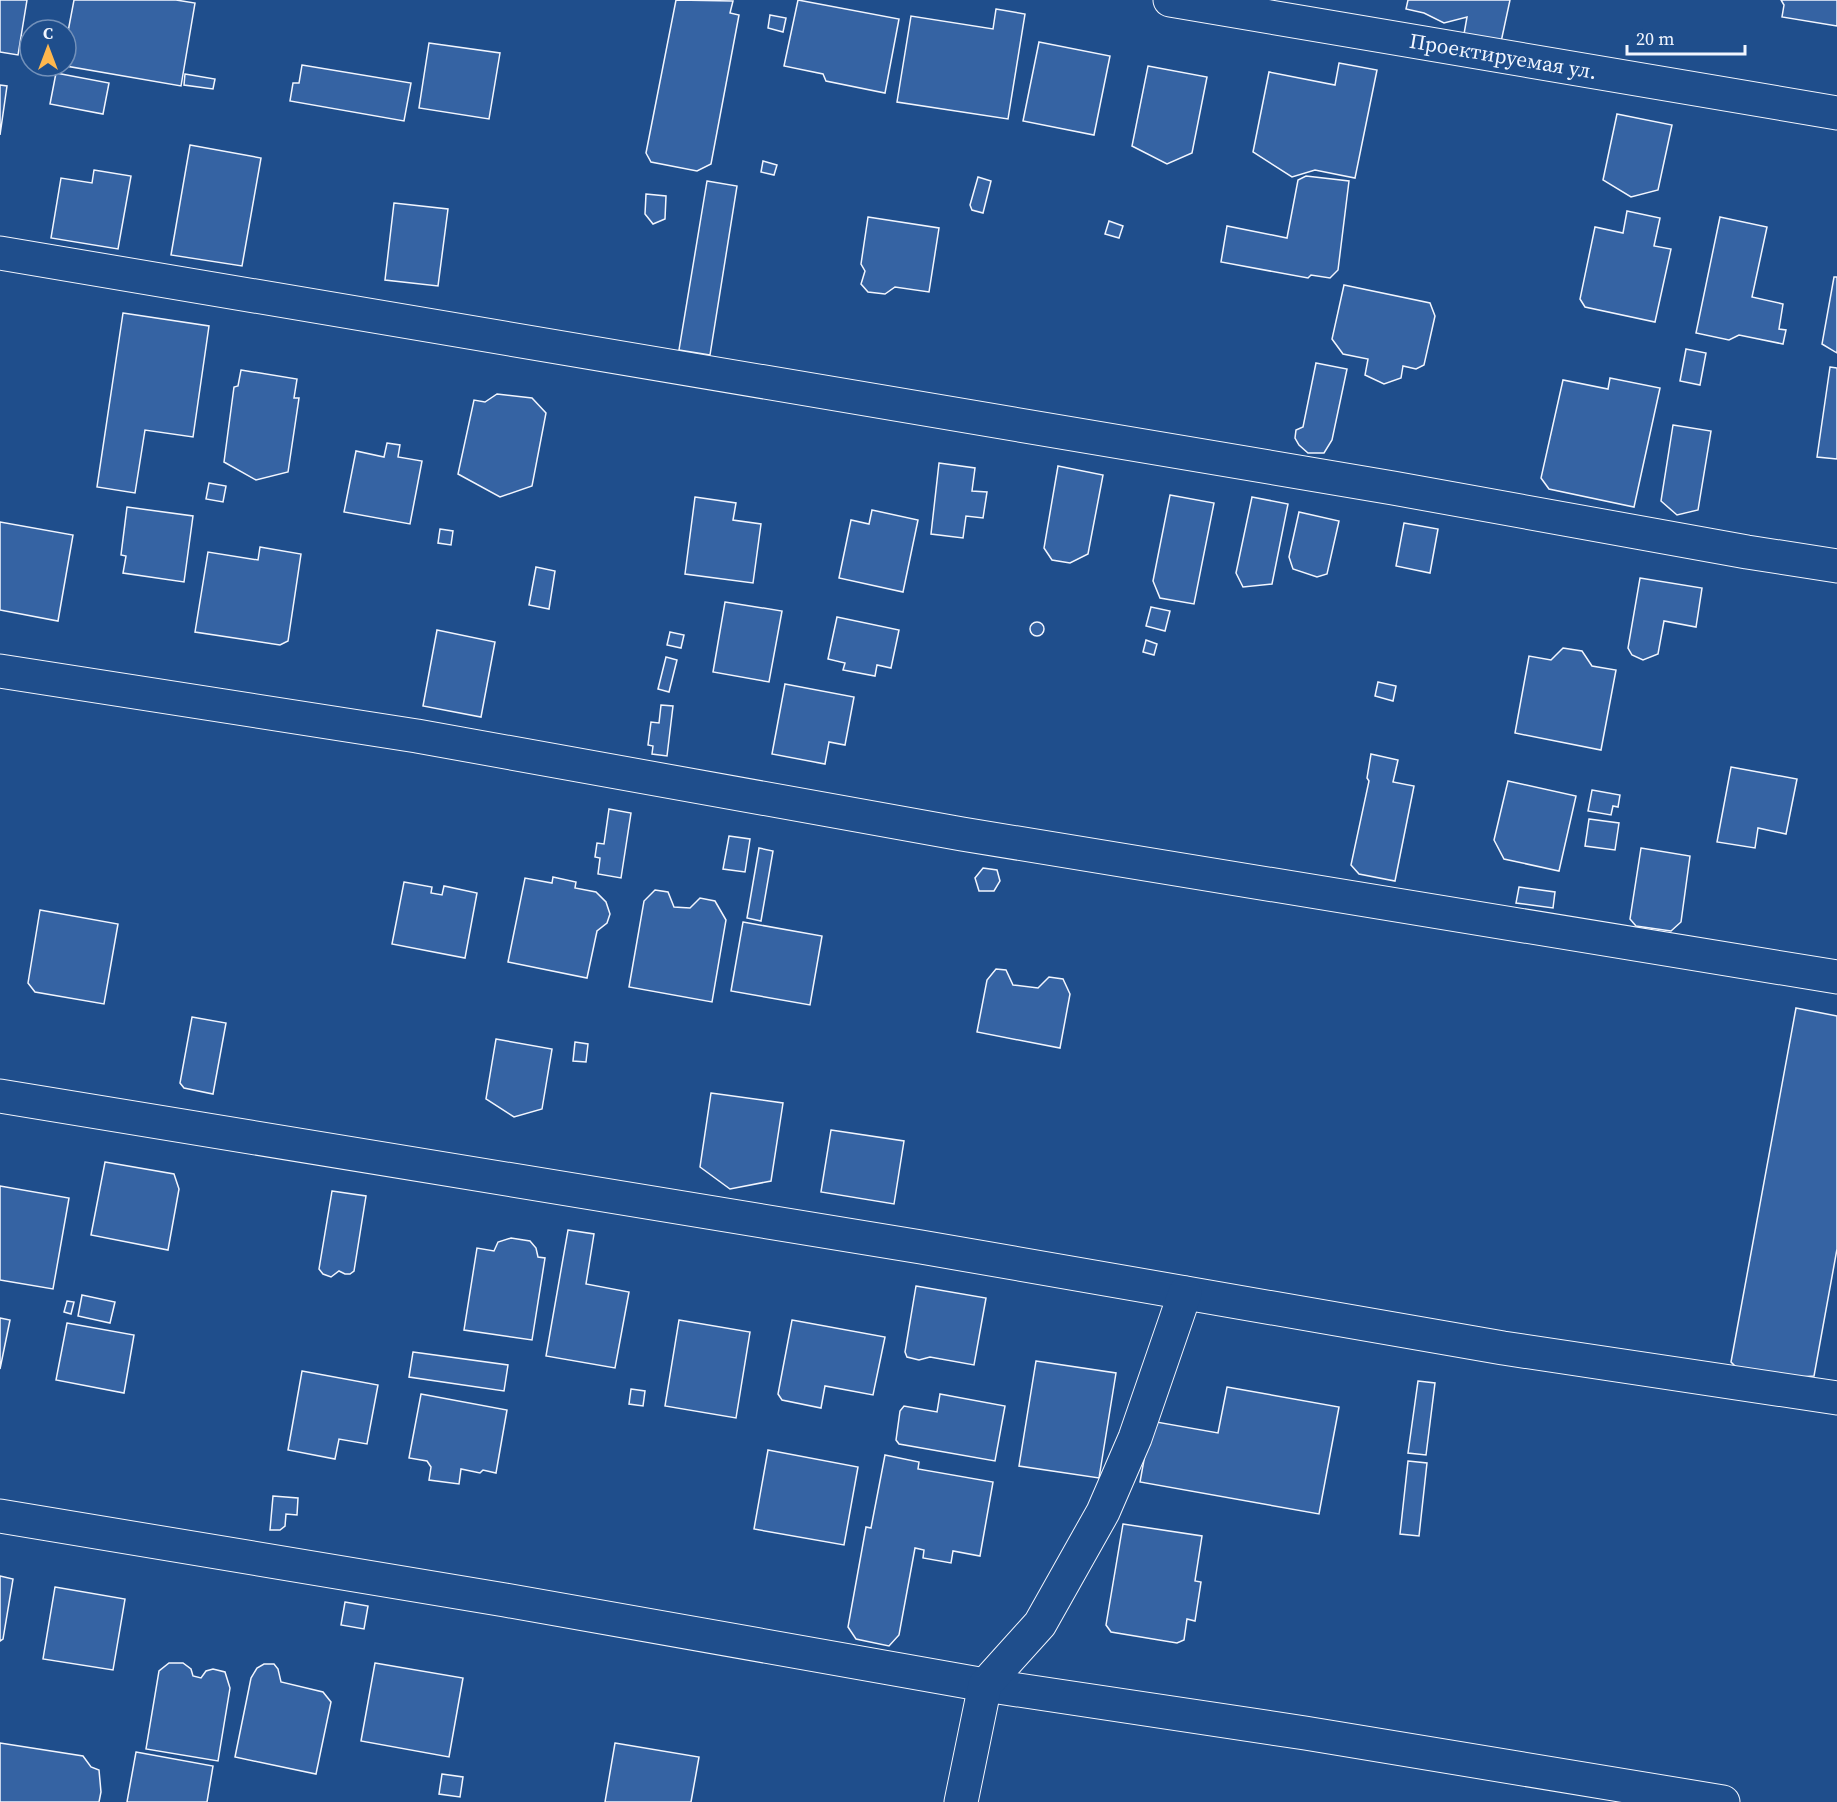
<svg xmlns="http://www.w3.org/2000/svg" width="1837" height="1802" font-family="'Source Serif 4',serif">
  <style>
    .building { fill: #3563a3; stroke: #f2f6ff; stroke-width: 1.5 }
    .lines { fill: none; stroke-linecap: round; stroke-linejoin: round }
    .minor-casing { stroke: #f2f6ff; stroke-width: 35 }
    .minor { stroke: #1f4e8c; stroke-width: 33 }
    .labels { text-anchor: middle; stroke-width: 4.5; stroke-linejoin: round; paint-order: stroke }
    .street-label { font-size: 21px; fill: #f2f6ff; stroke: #1f4e8c }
  </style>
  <rect width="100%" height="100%" fill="#1f4e8c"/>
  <!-- building -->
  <g class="building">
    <path d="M0,0H27L18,55L0,52Z"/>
    <path d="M74,0H176L195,3L181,86L66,66V42Z"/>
    <path d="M676,0L733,1L730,13L739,15L711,164L697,171L651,162L646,153Z"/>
    <path d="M798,0L899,19L885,93L826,81L823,74L784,66Z"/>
    <path d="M1408,0H1510L1501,42L1464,34L1467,17L1444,23L1424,13L1406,9Z"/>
    <path d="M1781,0H1837V26L1782,17L1784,5Z"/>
    <path d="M996,9L1025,14L1008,119L897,102L911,16L993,29Z"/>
    <path d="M770,15L786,18L783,32L768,28Z"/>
    <path d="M1039,42L1110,56L1094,135L1023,121Z"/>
    <path d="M429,43L500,53L489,119L419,108Z"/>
    <path d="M1339,63L1377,70L1355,178L1315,170L1292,177L1253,152L1269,72L1335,85Z"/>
    <path d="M302,65L411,83L404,121L290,101L293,83H299Z"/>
    <path d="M1148,66L1207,77L1192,153L1167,164L1132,146Z"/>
    <path d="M56,73L109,83L103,114L50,104Z"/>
    <path d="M185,74L215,79L213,89L184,85Z"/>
    <path d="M0,85L7,86L0,135Z"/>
    <path d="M1617,114L1672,125L1658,190L1631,197L1603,180Z"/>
    <path d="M190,145L261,158L242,266L171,255Z"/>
    <path d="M763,161L777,165L774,175L761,172Z"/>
    <path d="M94,170L131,176L118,249L51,238L61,178L92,183Z"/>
    <path d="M1306,176L1349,181L1338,270L1330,278L1311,275L1308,278L1221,262L1227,226L1287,238L1298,180Z"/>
    <path d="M978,177L991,181L983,213L972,210L970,205Z"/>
    <path d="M707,181L737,186L710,355L679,350Z"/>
    <path d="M646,194L666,196L665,219L653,224L645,214Z"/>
    <path d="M394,203L448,209L438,286L385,280Z"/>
    <path d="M1627,211L1660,218L1654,246L1671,249L1655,322L1585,307L1580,299L1595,227L1623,233Z"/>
    <path d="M868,217L939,228L929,292L895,287L885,294L868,292L861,284L865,271L861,264Z"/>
    <path d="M1720,217L1767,227L1752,297L1783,304L1779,329L1786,330L1783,344L1739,335L1729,340L1696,333Z"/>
    <path d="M1109,221L1123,226L1119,238L1105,234Z"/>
    <path d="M1834,277H1837V353L1822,344Z"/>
    <path d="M1344,285L1430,303L1435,316L1424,365L1416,369L1403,366L1401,378L1384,384L1365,375L1368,359L1343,354L1332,339Z"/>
    <path d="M123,313L209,326L193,437L145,430L135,493L97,487Z"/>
    <path d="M1686,349L1706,353L1700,385L1680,381Z"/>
    <path d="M1316,363L1347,369L1332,440L1324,453H1308L1299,445L1295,438L1296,430L1303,427Z"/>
    <path d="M1830,367L1837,368V459L1817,457Z"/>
    <path d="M241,370L297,379L294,398H299L288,472L256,480L224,462L234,387L238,386Z"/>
    <path d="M1610,378L1660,388L1634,507L1549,489L1541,478L1563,380L1608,389Z"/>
    <path d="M497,394L532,398L546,413L532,486L500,497L458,474L474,400L485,402Z"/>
    <path d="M1673,425L1711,431L1698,510L1677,515L1661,501Z"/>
    <path d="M387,443L400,445L398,457L422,461L410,524L344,512L356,451L384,457Z"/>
    <path d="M939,463L975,468L972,491L987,492L983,518L966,516L963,538L931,534Z"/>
    <path d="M1058,466L1103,475L1088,554L1070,563L1052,560L1044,548Z"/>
    <path d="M209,483L226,486L223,502L206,499Z"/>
    <path d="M1170,495L1214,503L1194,604L1160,598L1153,581Z"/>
    <path d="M695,497L736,503L733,520L761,524L753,583L685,574Z"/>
    <path d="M1252,497L1288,504L1272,584L1243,587L1236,573Z"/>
    <path d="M127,507L193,516L184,582L123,573L126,556L121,555Z"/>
    <path d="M872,510L918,520L903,592L839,578L851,520L869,524Z"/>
    <path d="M1299,512L1339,521L1327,574L1317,577L1293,569L1289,557Z"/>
    <path d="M0,522L73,535L58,621L0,610Z"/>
    <path d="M1404,523L1438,529L1430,573L1396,566Z"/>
    <path d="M440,529L453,531L451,545L438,543Z"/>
    <path d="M260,547L301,554L288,641L280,645L195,632L208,552L258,560Z"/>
    <path d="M536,567L555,571L549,609L529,605Z"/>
    <path d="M1640,578L1702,588L1696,627L1664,621L1658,654L1643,660L1632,655L1628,648Z"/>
    <path d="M725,602L782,611L769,682L713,672Z"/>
    <path d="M1151,607L1170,611L1165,631L1146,626Z"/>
    <path d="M837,617L899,630L891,668L877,665L875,676L843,670L845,663L828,659Z"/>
    <circle cx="1037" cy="629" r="7"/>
    <path d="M437,630L495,642L481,717L423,706Z"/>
    <path d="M670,632L684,635L681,648L667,645Z"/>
    <path d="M1146,640L1157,644L1154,655L1143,652Z"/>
    <path d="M1563,648L1582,651L1592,666L1616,670L1601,750L1515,733L1529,656L1551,660Z"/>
    <path d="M666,657L677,660L669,692L658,689Z"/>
    <path d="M1378,682L1396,686L1393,701L1375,696Z"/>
    <path d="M785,684L854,697L845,745L829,742L825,764L772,754Z"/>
    <path d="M661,705L673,706L667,756L652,754L653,746L648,745L651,722L659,723Z"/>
    <path d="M1371,754L1398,760L1393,782L1414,786L1395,881L1359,874L1351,865L1369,781L1367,778Z"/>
    <path d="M1731,767L1797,779L1786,834L1758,828L1755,848L1717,842Z"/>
    <path d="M1508,781L1576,796L1559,871L1504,859L1494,840Z"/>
    <path d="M1592,790L1620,795L1618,807L1613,806L1611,815L1588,811Z"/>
    <path d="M609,809L631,813L621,878L598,874L600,858L595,857L597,843L604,844Z"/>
    <path d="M1589,819L1619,823L1615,850L1585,846Z"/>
    <path d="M729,836L750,839L745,872L723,869Z"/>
    <path d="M759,848L773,851L761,921L747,918Z"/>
    <path d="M1641,848L1690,856L1681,922L1671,931L1636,926L1630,919Z"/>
    <path d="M983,868L997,870L1000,881L994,891H979L975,878Z"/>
    <path d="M553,877L576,882L575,888L596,892L606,902L610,914L607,923L597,931L587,978L508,962L525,878L552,883Z"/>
    <path d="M404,882L432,887L431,893L442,895L444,886L477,893L465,958L392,944Z"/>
    <path d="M1519,887L1555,892L1553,908L1516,903Z"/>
    <path d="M655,890L668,892L674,907L690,908L700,898L715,901L726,920L712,1002L629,987L644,901Z"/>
    <path d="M40,910L118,924L104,1004L35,992L28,983Z"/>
    <path d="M743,922L822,936L810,1005L731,991Z"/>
    <path d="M996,969L1006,970L1013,985L1038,988L1049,977L1063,979L1070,994L1060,1048L977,1032L987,980Z"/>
    <path d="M1796,1008L1837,1016V1249L1814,1376L1771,1379L1738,1369L1731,1362Z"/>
    <path d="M192,1017L226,1023L213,1094L184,1088L180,1083Z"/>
    <path d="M496,1039L552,1049L542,1109L514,1117L486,1099Z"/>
    <path d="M575,1042L588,1044L586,1062L573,1061Z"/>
    <path d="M711,1093L783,1103L771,1181L730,1189L700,1167Z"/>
    <path d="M831,1130L904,1141L894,1204L821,1192Z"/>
    <path d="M105,1162L174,1174L179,1189L168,1250L91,1235Z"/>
    <path d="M0,1186L69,1198L53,1289L0,1280Z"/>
    <path d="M332,1191L366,1196L354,1271L350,1274H345L339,1271L331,1277L323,1274L319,1269Z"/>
    <path d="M568,1230L594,1234L586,1284L629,1292L615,1368L546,1356Z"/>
    <path d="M511,1238L530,1241L536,1248L538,1257L545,1258L532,1340L464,1330L477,1248L494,1251L498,1242Z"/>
    <path d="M916,1286L986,1298L974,1365L930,1357L919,1360L907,1357L905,1352Z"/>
    <path d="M82,1295L115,1302L110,1323L78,1316Z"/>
    <path d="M67,1301L74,1302L71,1314L64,1312Z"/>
    <path d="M0,1318L10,1320L0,1369Z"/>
    <path d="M679,1320L750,1332L736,1418L665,1406Z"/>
    <path d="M792,1320L885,1337L873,1395L825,1386L821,1408L782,1400L778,1394Z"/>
    <path d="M67,1323L134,1335L124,1393L56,1380Z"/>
    <path d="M413,1352L508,1365L504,1391L409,1377Z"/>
    <path d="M1036,1361L1116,1373L1099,1478L1019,1466Z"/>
    <path d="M302,1371L378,1385L367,1444L339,1439L335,1459L288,1450Z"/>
    <path d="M1418,1381L1435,1383L1426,1455L1408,1453Z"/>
    <path d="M1227,1387L1339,1407L1319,1514L1140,1482L1151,1421L1218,1433Z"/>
    <path d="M631,1389L645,1391L643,1406L629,1404Z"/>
    <path d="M421,1394L507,1410L496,1473L483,1470L480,1473L461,1469L459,1484L429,1480L431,1467L427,1461L409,1458Z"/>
    <path d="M940,1394L1005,1406L995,1461L899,1444L896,1440L900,1411L904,1406L937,1412Z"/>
    <path d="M768,1450L858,1467L844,1545L754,1529Z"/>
    <path d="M885,1455L919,1462L918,1469L993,1482L980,1556L953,1551L951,1563L923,1558L924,1550L915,1548L899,1635L889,1646L856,1639L848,1627L866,1527L871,1528Z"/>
    <path d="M1408,1461L1427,1463L1419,1536L1400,1534Z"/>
    <path d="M273,1496L298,1498L297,1515L286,1514L285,1526L280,1530H270Z"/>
    <path d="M1123,1524L1202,1536L1195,1581L1201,1582L1195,1621L1187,1619L1184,1640L1177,1643L1111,1632L1106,1625Z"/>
    <path d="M0,1576L13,1579L3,1639L0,1641Z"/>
    <path d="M55,1587L125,1599L113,1670L43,1659Z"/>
    <path d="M345,1602L368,1606L364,1629L341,1625Z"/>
    <path d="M169,1663H183L191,1669L193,1676L201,1678L206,1671L213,1669L225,1672L230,1688L218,1761L146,1749L159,1671Z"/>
    <path d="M375,1663L463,1678L449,1757L361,1741Z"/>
    <path d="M264,1664H274L278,1669L281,1682L323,1692L331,1702L316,1774L235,1757L251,1678L257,1668Z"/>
    <path d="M0,1743L83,1756L91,1767L99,1770L101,1792L99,1802H0Z"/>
    <path d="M615,1743L699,1757L691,1802H605Z"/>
    <path d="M136,1752L213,1766L207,1802H127Z"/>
    <path d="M442,1774L463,1777L460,1797L439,1794Z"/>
  </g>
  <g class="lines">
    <!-- minor casing -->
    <g class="minor-casing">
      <g id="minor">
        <path id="s1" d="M1170,0L1837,113"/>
        <path d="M0,253L1393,488L1747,552L1837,566"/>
        <path d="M0,671L417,736L962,834L1837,977"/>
        <path d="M0,1096L921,1247L1503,1348L1837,1398"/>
        <path d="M0,1516L505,1600L985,1685L1305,1733L1723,1802"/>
        <path d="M961,1802L985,1685L1040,1624L1103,1512L1135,1438L1185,1293"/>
      </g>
    </g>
    <!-- minor -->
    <use href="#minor" class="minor"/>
  </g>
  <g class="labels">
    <!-- street labels -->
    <g class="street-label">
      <text dy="7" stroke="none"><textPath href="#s1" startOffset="338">Проектируемая ул.</textPath></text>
    </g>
  </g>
  <!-- north arrow -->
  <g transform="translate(48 48)"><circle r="28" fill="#1f4e8c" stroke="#7391ba" stroke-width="1.5"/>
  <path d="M0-4.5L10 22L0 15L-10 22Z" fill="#ffb74d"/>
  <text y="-9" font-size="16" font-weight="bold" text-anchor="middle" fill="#f2f6ff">С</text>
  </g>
  <!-- scale -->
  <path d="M1627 45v9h118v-9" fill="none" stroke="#f2f6ff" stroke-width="3"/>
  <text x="1636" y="45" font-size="18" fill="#f2f6ff" stroke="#1f4e8c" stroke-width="4.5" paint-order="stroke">20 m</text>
</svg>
